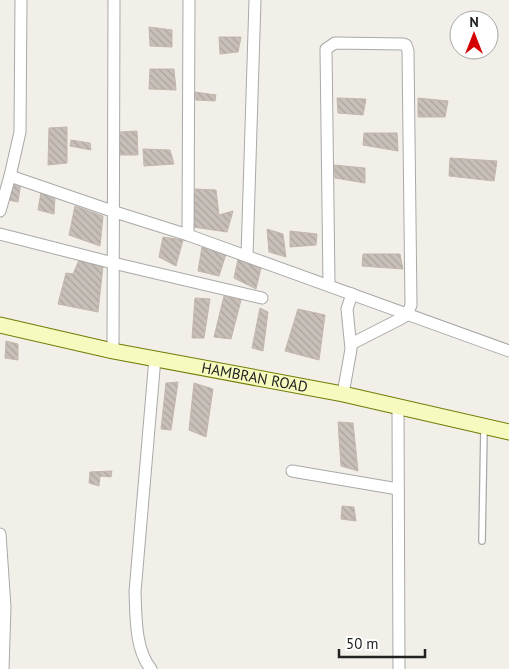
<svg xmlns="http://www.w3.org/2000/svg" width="509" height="669" font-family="'PT Sans',sans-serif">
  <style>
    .building { fill: url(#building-back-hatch); stroke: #c4b6ab }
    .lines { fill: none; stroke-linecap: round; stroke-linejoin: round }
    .service-casing { stroke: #a9a9a9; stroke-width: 8 }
    .minor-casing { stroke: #a9a9a9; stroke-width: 13 }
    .secondary-casing { stroke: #707d05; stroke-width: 17 }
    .service { stroke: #fff; stroke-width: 5.5 }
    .minor { stroke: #fff; stroke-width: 11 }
    .secondary { stroke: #f7fabf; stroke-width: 15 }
    .labels { text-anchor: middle; stroke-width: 5; stroke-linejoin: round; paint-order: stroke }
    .street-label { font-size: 15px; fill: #222; stroke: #fff }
  </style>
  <defs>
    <pattern id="building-back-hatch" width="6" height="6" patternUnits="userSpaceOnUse" patternTransform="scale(1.25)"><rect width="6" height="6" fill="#c7bfb8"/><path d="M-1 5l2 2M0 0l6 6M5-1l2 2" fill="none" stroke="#aba49e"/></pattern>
  </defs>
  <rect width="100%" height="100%" fill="#f2efe9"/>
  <!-- building -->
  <g class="building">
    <path d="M149,27L172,30V47L150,46Z"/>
    <path d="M219,37H241L238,52L220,54Z"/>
    <path d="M150,69H174L176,90L149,89Z"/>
    <path d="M195,92L216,95L215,101L196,100Z"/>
    <path d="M337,98L366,99L363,115L338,113Z"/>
    <path d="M418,98L448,101L445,117H418Z"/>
    <path d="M67,127V163L48,165L49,128Z"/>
    <path d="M137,131L138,155H120L119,132Z"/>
    <path d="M364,133H397L398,151L363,145Z"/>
    <path d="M71,140L90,143L91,150L70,146Z"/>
    <path d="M143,149L170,150L174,164L144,166Z"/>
    <path d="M450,158L497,161L494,181L449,176Z"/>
    <path d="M334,165L365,168V183L335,178Z"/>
    <path d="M12,181L21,183L18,202L8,200Z"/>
    <path d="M195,189L216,190L219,215L233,211L227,232L193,227Z"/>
    <path d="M41,192L55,196L54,214L38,210Z"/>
    <path d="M75,206L103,216L100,246L69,235Z"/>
    <path d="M267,229L283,234L286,257L269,252Z"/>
    <path d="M290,231L317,234L316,245L290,247Z"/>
    <path d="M163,237L183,240L176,266L159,257Z"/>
    <path d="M202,247L226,254L219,276L198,271Z"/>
    <path d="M363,254H400L403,269L362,266Z"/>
    <path d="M238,259L261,268L256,289L234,278Z"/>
    <path d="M79,260L103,266L98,312L58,304L66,273L73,274Z"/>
    <path d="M224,296L241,300L231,339L214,337Z"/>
    <path d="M195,298L210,299L204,338H192Z"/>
    <path d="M260,308L268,312L263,351L252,348Z"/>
    <path d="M298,309L325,315L319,360L285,351Z"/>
    <path d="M6,341L18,344V360L5,358Z"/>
    <path d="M178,382L171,430L161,429L166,383Z"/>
    <path d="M194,383L213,389L206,437L189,430Z"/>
    <path d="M338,422L353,423L358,471L341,466Z"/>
    <path d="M112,471L111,477L100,476L99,486L89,483L90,472Z"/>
    <path d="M342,506L354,507L356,521L341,519Z"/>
  </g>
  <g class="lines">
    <!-- service casing -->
    <g class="service-casing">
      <path id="service" d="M482,541L484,429"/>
    </g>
    <!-- minor casing -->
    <g class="minor-casing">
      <g id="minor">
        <path d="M21,0L20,132L10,176L115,212L188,235L509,351"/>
        <path d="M0,211L10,176"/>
        <path d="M0,234L113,263L262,298"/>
        <path d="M188,235L189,0"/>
        <path d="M247,256L255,0"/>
        <path d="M329,284L326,49L335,43L403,44L406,45L408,51L411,305L407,315L402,318L351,344"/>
        <path d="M113,351L114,0"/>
        <path d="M343,394L351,349L347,309L352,294"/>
        <path d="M398,407L399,669"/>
        <path d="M292,471L398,489"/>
        <path d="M0,534L5,607L3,669"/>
        <path d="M151,669C135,650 136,616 135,592L155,358"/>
      </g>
    </g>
    <!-- secondary casing -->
    <g class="secondary-casing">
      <g id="secondary">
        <path id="s1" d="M0,325L113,351L343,394L509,432"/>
      </g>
    </g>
    <!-- service -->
    <use href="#service" class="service"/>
    <!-- minor -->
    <use href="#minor" class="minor"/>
    <!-- secondary -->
    <use href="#secondary" class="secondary"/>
  </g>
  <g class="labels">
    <!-- street labels -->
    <g class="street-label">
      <text dy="5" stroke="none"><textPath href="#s1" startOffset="260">HAMBRAN ROAD</textPath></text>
    </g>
  </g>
  <!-- north arrow -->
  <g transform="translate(474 35)"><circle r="24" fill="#ffffff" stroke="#a7a7a7"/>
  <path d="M0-4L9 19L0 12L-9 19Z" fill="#d40000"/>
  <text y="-8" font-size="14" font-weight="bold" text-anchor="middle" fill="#222222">N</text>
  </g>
  <!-- scale -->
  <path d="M339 649v8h86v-8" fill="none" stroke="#222222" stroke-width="2.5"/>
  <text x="346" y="649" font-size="15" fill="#222222" stroke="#ffffff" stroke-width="4" paint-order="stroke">50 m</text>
</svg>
